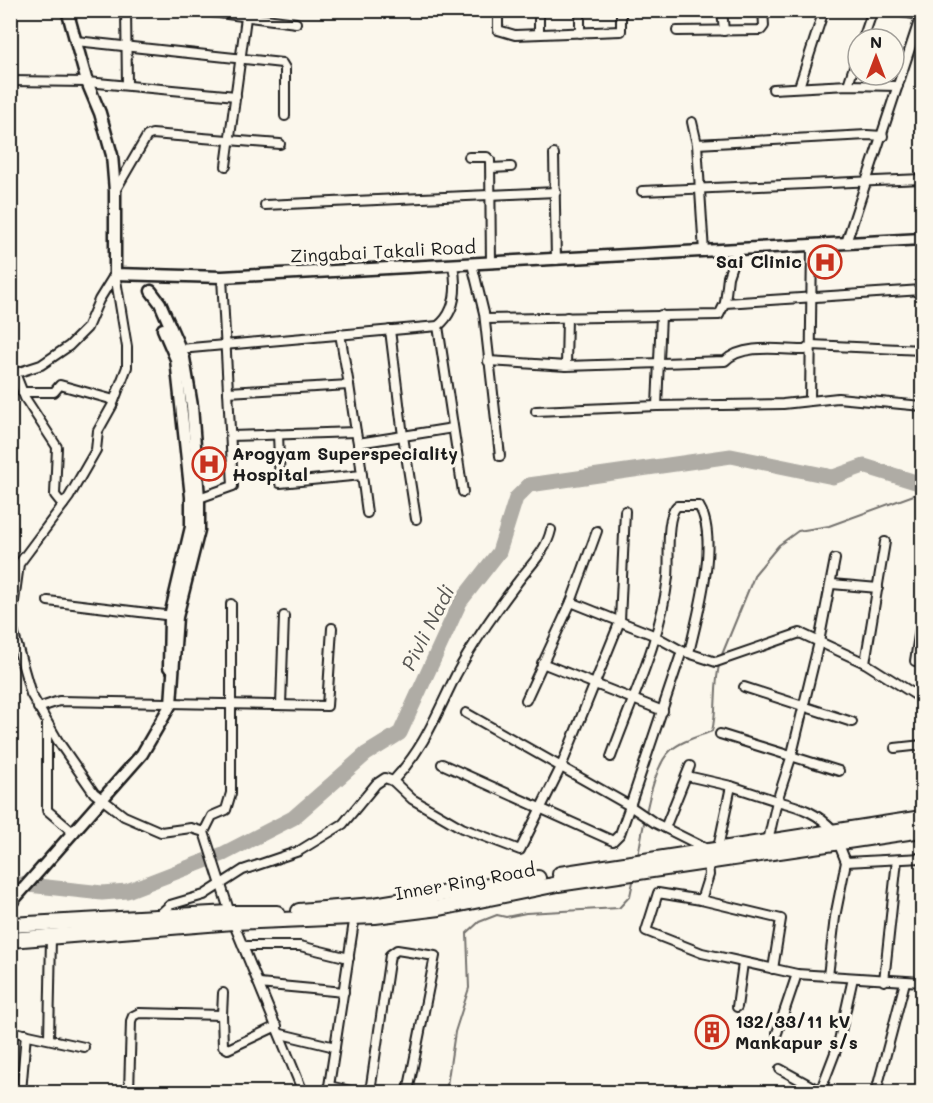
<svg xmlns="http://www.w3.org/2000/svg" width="933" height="1103" font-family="Mali,sans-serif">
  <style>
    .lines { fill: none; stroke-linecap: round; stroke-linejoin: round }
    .stream { stroke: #74726e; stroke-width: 2 }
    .river { stroke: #afaca5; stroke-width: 15 }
    .street-casing { stroke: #1c1c1c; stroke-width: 12 }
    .secondary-casing { stroke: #1c1c1c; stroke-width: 15 }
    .highway-casing { stroke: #1c1c1c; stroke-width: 18 }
    .street { stroke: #fbf7ec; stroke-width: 8 }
    .secondary { stroke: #fbf7ec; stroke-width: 10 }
    .highway { stroke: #fbf7ec; stroke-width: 14 }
    .labels { text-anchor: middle; stroke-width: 6; stroke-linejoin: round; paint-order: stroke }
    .street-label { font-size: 18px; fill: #1c1c1c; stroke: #fbf7ec }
    .poi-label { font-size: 18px; font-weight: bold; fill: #1c1c1c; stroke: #fbf7ec; text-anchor: start }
    .water-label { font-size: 20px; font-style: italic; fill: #575653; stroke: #fbf7ec }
  </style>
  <rect width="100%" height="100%" fill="#fbf7ec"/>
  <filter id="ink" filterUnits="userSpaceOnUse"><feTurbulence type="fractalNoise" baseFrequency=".0167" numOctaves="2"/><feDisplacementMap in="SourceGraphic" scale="12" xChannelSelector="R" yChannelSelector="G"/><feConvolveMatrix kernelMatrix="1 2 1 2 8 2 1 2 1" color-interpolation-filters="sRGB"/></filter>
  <g filter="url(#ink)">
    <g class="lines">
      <!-- stream -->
      <g class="stream">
        <path d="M721,657L755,574L779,545L798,531L829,526L922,492"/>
        <path d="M638,856C643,830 651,769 670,751C680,741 700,736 712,731C718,708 713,685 720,662"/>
        <path d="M446,1092L455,1032L469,988L467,933L479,922L497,915L506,917L526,913L619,908L630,896L634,877"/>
      </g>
      <!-- river -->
      <path class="river" d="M10,883L102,893L127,891L223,854L293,818L366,754L400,733L460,602L499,552L516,498L529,485L731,456L833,477L864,466L922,484"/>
      <!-- street casing -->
      <g class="street-casing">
        <g id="street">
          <path d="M126,10L127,85"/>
          <path d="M196,10L296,23"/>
          <path d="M498,10V30L515,35L621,31V10"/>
          <path d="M539,10V34"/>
          <path d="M580,10V33"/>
          <path d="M722,10L724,31"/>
          <path d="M887,10L922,15"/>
          <path d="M677,31L761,30L764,26L763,10"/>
          <path d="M863,39L873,10"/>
          <path d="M76,41L282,63L285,68V116"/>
          <path d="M10,81L87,82L236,96"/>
          <path d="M848,85L858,54"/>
          <path d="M799,87L824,10"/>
          <path d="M773,89L848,85L898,86"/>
          <path d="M692,122L697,144L704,252"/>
          <path d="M697,144L867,135L883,136"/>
          <path d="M554,154L556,260"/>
          <path d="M469,157H487L490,160L491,263"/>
          <path d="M226,166L247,10"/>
          <path d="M491,168L511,167"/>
          <path d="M115,191L147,136L152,134L280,144"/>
          <path d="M642,191L922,179"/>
          <path d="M265,205L556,192"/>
          <path d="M846,243L922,12"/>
          <path d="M472,264L484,313L500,456"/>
          <path d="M725,303L728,277L737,250"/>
          <path d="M661,315L657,406L783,404L838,398L922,406"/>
          <path d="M485,319L719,315L725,303L922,290"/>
          <path d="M438,326L463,492"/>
          <path d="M180,349L438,326C457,311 457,286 453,265"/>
          <path d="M488,361L566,366L725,361C743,343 781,350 805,350L811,345L922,350"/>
          <path d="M566,366L567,317"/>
          <path d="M15,373L25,398L57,447L55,495L63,505"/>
          <path d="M10,375L41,365L69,346L87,328L99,300L115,274L127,347V367L112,406L98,431L96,450L69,497L19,564L11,624L31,694L58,741L94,793L124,816L161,832L191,828L204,832"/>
          <path d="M22,392H54L60,385L114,400"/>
          <path d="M228,392L349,385L340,334"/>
          <path d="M810,400L812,245"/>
          <path d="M536,411L657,406"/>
          <path d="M356,432L358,443L403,436L390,330"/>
          <path d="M278,434L280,483L362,475L358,443"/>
          <path d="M231,436L356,432L349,385"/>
          <path d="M362,475L367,513"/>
          <path d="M199,498L233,486L222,277"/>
          <path d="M416,519L403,436L453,428"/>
          <path d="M832,584L878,588"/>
          <path d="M48,601L173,616"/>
          <path d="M571,602L597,531"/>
          <path d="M922,616L915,661H922"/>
          <path d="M542,663L663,711"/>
          <path d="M865,663L885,542"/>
          <path d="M744,687L852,722"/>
          <path d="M526,700L571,602L651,634L682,651L716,662L800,633L865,663L922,699"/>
          <path d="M281,705L284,616"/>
          <path d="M38,708L59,701L327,706L332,628"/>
          <path d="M466,713L630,806L682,651"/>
          <path d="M47,724V810L74,833"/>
          <path d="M720,734L839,771"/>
          <path d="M895,748L922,745"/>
          <path d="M611,757C632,699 661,639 668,577C670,559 665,517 677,506H699C720,539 697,617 689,653"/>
          <path d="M442,764L613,841L620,834L630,806L655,823L707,849"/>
          <path d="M687,776L731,786L777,801L768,841"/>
          <path d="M393,781C425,747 436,715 456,675C473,643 495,612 517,583C530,565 546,552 551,530"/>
          <path d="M665,828L690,766"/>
          <path d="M834,831C818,813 801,807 777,801L791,758L819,642L835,559"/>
          <path d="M838,842L846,862L922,858"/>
          <path d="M718,848L731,786"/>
          <path d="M708,862L709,875L701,900L658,893L646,931L702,953L797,974L922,982"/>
          <path d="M701,900L781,919L773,969"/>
          <path d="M230,913L204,832L212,816L226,810L231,793V604"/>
          <path d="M157,917L170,905L204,895L243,870L299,851L343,824L376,784L385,778L393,781L412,799L462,828L520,850L561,767L620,621L625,511"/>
          <path d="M233,922L303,1092"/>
          <path d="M243,946H300L349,958"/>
          <path d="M10,976L12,939"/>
          <path d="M828,976L835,917L846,862"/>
          <path d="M884,981L897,860"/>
          <path d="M259,984L344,992"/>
          <path d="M737,1007L743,963"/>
          <path d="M222,1015L223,1046L228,1049L277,1026"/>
          <path d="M10,1031L84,1047"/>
          <path d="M777,1033L797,974"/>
          <path d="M281,1034L335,1047L329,1086"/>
          <path d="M49,1039L51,937"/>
          <path d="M335,1047L355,915"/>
          <path d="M780,1069L822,1092"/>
          <path d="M21,1092L26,1034"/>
          <path d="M129,1092L131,1021L133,1016L139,1013L222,1015L223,993"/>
          <path d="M328,1092L329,1086L355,1092"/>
          <path d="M370,1092L390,955L397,950L435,956L408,1092"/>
          <path d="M820,1092L838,1045L853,978"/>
          <path d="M876,1092L905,982"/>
        </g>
      </g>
      <!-- secondary casing -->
      <g class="secondary-casing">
        <g id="secondary">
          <path d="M67,10L87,82L100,113L112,155L115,191V274L222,277L922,239"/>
          <path d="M163,329L176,359L191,497V527L170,616L169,667"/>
          <path d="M10,904L142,754L171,704L177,617L199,530V498L192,406L184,358L160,303L151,291"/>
        </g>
      </g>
      <!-- highway casing -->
      <g class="highway-casing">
        <g id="highway">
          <path d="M560,874L922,818"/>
          <path d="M299,911L374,905L538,878"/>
          <path d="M10,925L230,913H277"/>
          <path d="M10,940L233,922L375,916L440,908L558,884L922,830"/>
        </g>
      </g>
      <!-- street -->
      <use href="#street" class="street"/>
      <!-- secondary -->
      <use href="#secondary" class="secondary"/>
      <!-- highway -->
      <use href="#highway" class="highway"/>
    </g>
  </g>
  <!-- icons -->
  <defs>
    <g id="hospital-ring" transform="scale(1.725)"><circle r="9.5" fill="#fbf7ec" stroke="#c8321e" stroke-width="1.5"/><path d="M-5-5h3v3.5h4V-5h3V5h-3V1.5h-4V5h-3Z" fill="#c8321e"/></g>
    <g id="building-ring" transform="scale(1.725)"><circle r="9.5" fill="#fbf7ec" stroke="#c8321e" stroke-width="1.5"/><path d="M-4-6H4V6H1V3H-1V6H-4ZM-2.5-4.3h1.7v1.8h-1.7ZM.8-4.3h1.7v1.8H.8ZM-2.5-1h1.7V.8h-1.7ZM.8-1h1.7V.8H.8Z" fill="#c8321e"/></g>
  </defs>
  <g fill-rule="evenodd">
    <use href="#hospital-ring" x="825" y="262"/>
    <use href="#hospital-ring" x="209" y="464"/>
    <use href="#building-ring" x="712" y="1032"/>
  </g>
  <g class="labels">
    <!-- street labels -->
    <g class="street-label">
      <text transform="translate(383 252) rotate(-3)" y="6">Zingabai Takali Road</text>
      <text transform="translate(465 882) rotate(-10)" y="6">Inner Ring Road</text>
    </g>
    <!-- poi labels -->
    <g class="poi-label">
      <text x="802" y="268" text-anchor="end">Sai Clinic</text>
      <text x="232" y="460">Arogyam Superspeciality<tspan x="232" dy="21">Hospital</tspan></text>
      <text x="735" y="1028">132/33/11 kV<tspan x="735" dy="21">Mankapur s/s</tspan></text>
    </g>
    <!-- water labels -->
    <g class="water-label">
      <text transform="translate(428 628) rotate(-63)" y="7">Pivli Nadi</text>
    </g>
  </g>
  <!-- margin -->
  <rect width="933" height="1103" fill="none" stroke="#fbf7ec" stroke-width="36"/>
  <rect x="18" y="18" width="897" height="1067" fill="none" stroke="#1c1c1c" stroke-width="2" filter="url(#ink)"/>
  <!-- north arrow -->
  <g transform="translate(876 57)"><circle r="28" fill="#fbf7ec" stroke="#a29f99" stroke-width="1.5"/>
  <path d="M0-4.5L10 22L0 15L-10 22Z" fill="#c8321e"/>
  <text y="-9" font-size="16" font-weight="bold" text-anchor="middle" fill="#1c1c1c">N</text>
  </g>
</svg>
